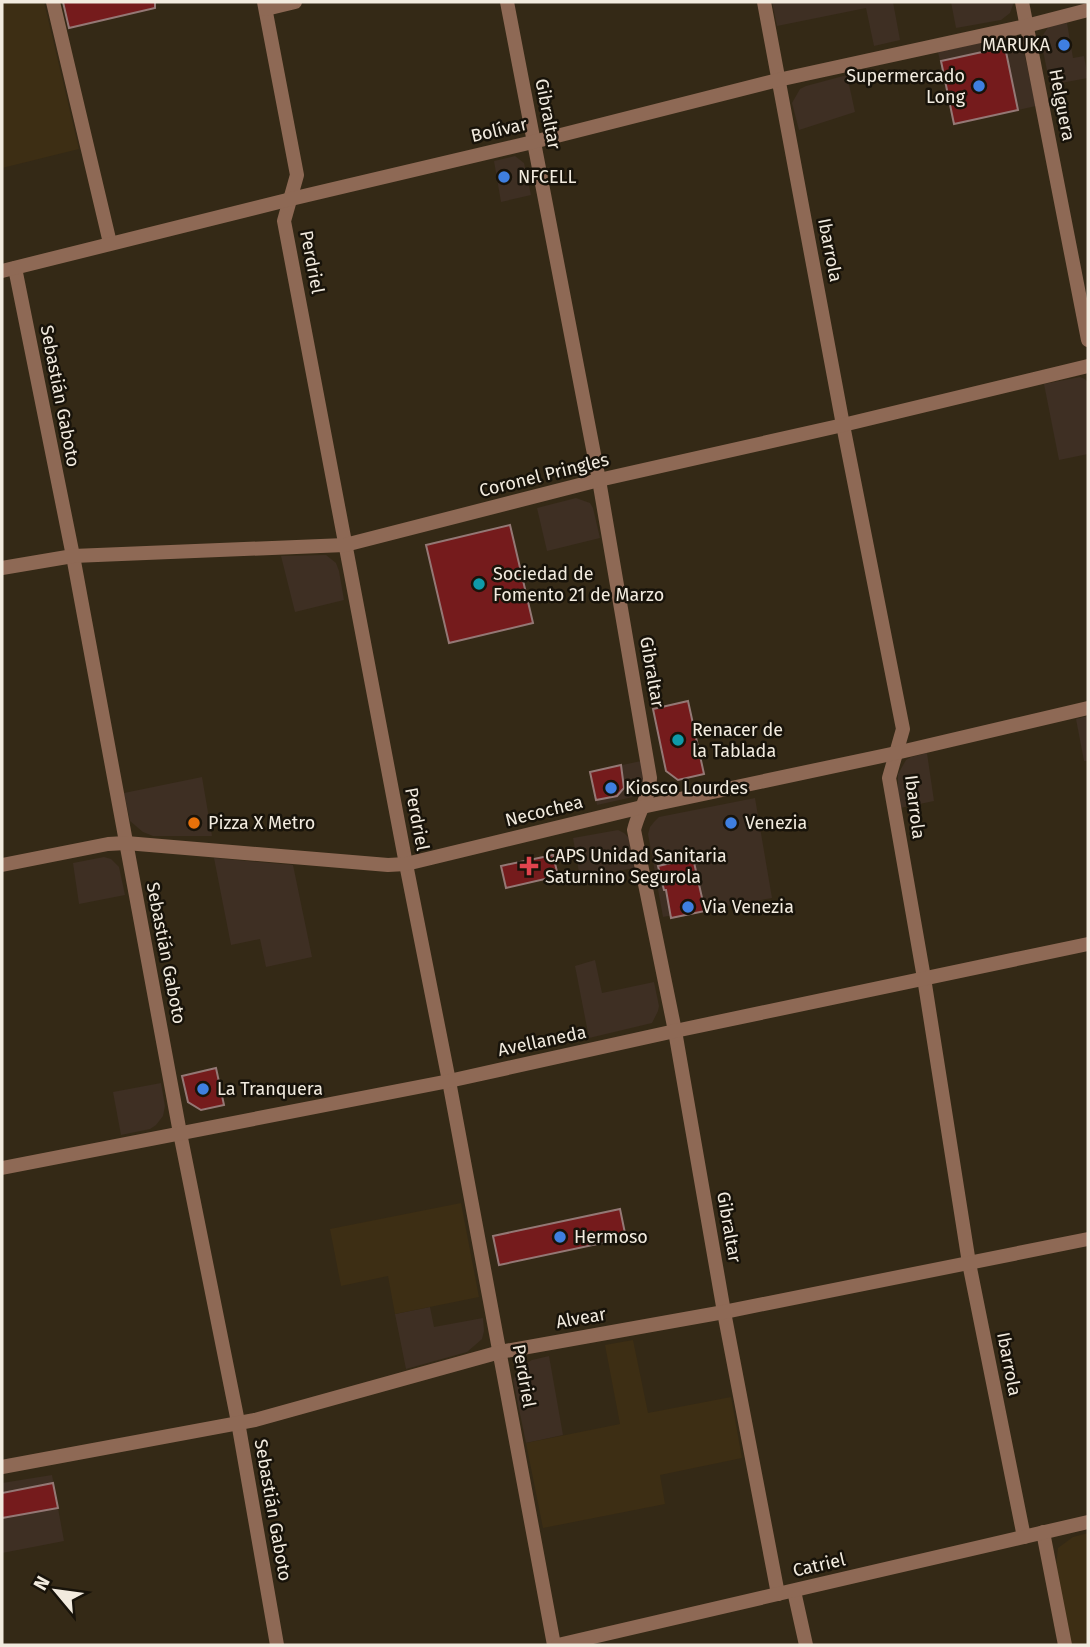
<svg xmlns="http://www.w3.org/2000/svg" width="1090" height="1647" font-family="'Fira Sans',sans-serif">
  <style>
    .commercial { fill: #3e2f23 }
    .built { fill: #3d2e14 }
    .building { fill: #751b1c; stroke: #947875; stroke-width: 2 }
    .lines { fill: none; stroke-linecap: round; stroke-linejoin: round }
    .minor { stroke: #8e6955; stroke-width: 14 }
    .tertiary { stroke: #8e6955; stroke-width: 14 }
    .shop-dot { fill: #3f7fe0; stroke: #18130a; stroke-width: 2.5 }
    .culture-dot { fill: #0f9aa8; stroke: #18130a; stroke-width: 2.5 }
    .food-dot { fill: #e8710a; stroke: #18130a; stroke-width: 2.5 }
    .health-dot { fill: #e0444e; stroke: #18130a; stroke-width: 2.5 }
    .labels { text-anchor: middle; stroke-width: 5; stroke-linejoin: round; paint-order: stroke }
    .poi-label { font-size: 18px; fill: #f2ebdf; stroke: #18130a; text-anchor: start }
    .street-label { font-size: 18px; fill: #f2ebdf; stroke: #18130a }
  </style>
  <rect width="100%" height="100%" fill="#342916"/>
  <!-- commercial -->
  <g class="commercial">
    <path d="M772,2H893L900,40L874,46L866,8L777,26Z"/>
    <path d="M951,2H1014L1010,13L1001,20L956,28Z"/>
    <path d="M1067,23L1073,58L1084,56L1088,78L1050,85L1041,41L1043,35L1049,26Z"/>
    <path d="M1007,37H1013L1022,43L1036,106L954,124L938,52Z"/>
    <path d="M847,75L855,112L799,130L792,103L800,89L806,86Z"/>
    <path d="M515,156L524,163L531,195L501,202L494,161Z"/>
    <path d="M1080,377L1085,379L1088,383V454L1059,460L1044,384Z"/>
    <path d="M576,498L590,503L593,508L600,538L547,551L537,508Z"/>
    <path d="M326,555L336,563L339,571L344,600L295,612L281,556Z"/>
    <path d="M1088,716V761H1084L1076,719Z"/>
    <path d="M927,753L934,801L900,808L898,793V774L906,760L911,757Z"/>
    <path d="M641,761L644,777L641,789L633,797L597,805L590,772Z"/>
    <path d="M202,777L212,836H153L143,832L130,821L124,793Z"/>
    <path d="M755,798L772,898L663,917L648,834L650,827L654,822L659,817Z"/>
    <path d="M618,830L624,833L629,838L634,868L580,878L573,838Z"/>
    <path d="M104,857L111,859L119,867L125,895L79,904L73,863Z"/>
    <path d="M214,858L293,865L312,957L266,967L260,939L231,945Z"/>
    <path d="M595,960L602,993L654,982L659,1006L658,1011L652,1023L589,1038L575,966Z"/>
    <path d="M161,1083L165,1106L163,1116L156,1125L150,1129L121,1135L113,1092Z"/>
    <path d="M430,1307L434,1327L483,1318L484,1331L482,1339L467,1352L406,1369L395,1314Z"/>
    <path d="M549,1356L563,1435L526,1443L513,1380L517,1372L525,1364L532,1360Z"/>
    <path d="M52,1475L64,1541L2,1553V1483Z"/>
  </g>
  <!-- built -->
  <g class="built">
    <path d="M2,2H44L79,149L2,168Z"/>
    <path d="M461,1203L479,1297L395,1314L388,1276L341,1286L330,1229Z"/>
    <path d="M633,1340L648,1413L731,1397L742,1458L660,1475L665,1504L543,1528L526,1443L620,1424L605,1345Z"/>
    <path d="M1088,1533V1645H1071L1056,1566L1058,1548L1073,1537Z"/>
  </g>
  <!-- building -->
  <g class="building">
    <path d="M63,2H155V8L69,28Z"/>
    <path d="M1005,47L1018,110L954,124L941,61Z"/>
    <path d="M510,525L533,623L449,643L426,545Z"/>
    <path d="M688,701L704,774L678,780L666,771L653,709Z"/>
    <path d="M621,765L624,788L617,796L596,800L590,772Z"/>
    <path d="M553,855L558,876L506,888L501,866Z"/>
    <path d="M693,858L705,911L671,918L666,890H664L658,866Z"/>
    <path d="M216,1068L224,1105L201,1110L188,1102L182,1076Z"/>
    <path d="M620,1209L626,1238L499,1265L493,1236Z"/>
    <path d="M53,1483L58,1508L2,1518V1493Z"/>
  </g>
  <g class="lines">
    <!-- minor -->
    <g class="minor">
      <path d="M53,2L110,243"/>
      <path d="M264,2L297,175L284,221L406,864L449,1081L554,1645"/>
      <path d="M507,2L599,480L650,778C650,796 638,812 634,830L675,1031L724,1312L778,1594"/>
      <path d="M764,2L843,425L903,729L889,778L924,978L969,1263L1024,1537"/>
      <path d="M1022,2L1088,340"/>
      <path d="M266,9L295,2"/>
      <path d="M15,268L73,556L180,1133L238,1422L277,1645"/>
      <path d="M2,271L291,199L533,142L778,80L1026,26L1088,10"/>
      <path d="M2,568L73,556L345,545L599,480L843,425L1088,366"/>
      <path d="M2,1467L255,1420L500,1352L724,1312L1088,1239"/>
      <path d="M1043,1532L1065,1645"/>
      <path d="M794,1591L806,1645"/>
      <path d="M558,1645L1088,1522"/>
    </g>
    <!-- tertiary -->
    <g class="tertiary">
      <path d="M2,865L108,844L126,843L388,865L406,864L642,807L896,753L1088,708"/>
      <path d="M2,1168L449,1081L675,1031L1088,944"/>
    </g>
  </g>
  <!-- markers -->
  <g class="shop-dot">
    <circle cx="1064" cy="45" r="7"/>
    <circle cx="979" cy="86" r="7"/>
    <circle cx="504" cy="177" r="7"/>
    <circle cx="611" cy="788" r="7"/>
    <circle cx="731" cy="823" r="7"/>
    <circle cx="688" cy="907" r="7"/>
    <circle cx="203" cy="1089" r="7"/>
    <circle cx="560" cy="1237" r="7"/>
  </g>
  <g class="culture-dot">
    <circle cx="479" cy="584" r="7"/>
    <circle cx="678" cy="740" r="7"/>
  </g>
  <circle class="food-dot" cx="194" cy="823" r="7"/>
  <path class="health-dot" d="M525.5 855.5h7v7h7v7h-7v7h-7v-7h-7v-7h7z"/>
  <g class="labels">
    <!-- poi labels -->
    <g class="poi-label">
      <text x="1050" y="51" text-anchor="end">MARUKA</text>
      <text x="965" y="82" text-anchor="end">Supermercado<tspan x="965" dy="21">Long</tspan></text>
      <text x="518" y="183">NFCELL</text>
      <text x="493" y="580">Sociedad de<tspan x="493" dy="21">Fomento 21 de Marzo</tspan></text>
      <text x="692" y="736">Renacer de<tspan x="692" dy="21">la Tablada</tspan></text>
      <text x="625" y="794">Kiosco Lourdes</text>
      <text x="208" y="829">Pizza X Metro</text>
      <text x="745" y="829">Venezia</text>
      <text x="545" y="862">CAPS Unidad Sanitaria<tspan x="545" dy="21">Saturnino Segurola</tspan></text>
      <text x="702" y="913">Via Venezia</text>
      <text x="217" y="1095">La Tranquera</text>
      <text x="574" y="1243">Hermoso</text>
    </g>
    <!-- street labels -->
    <g class="street-label">
      <text transform="translate(1062 105) rotate(79)" y="6">Helguera</text>
      <text transform="translate(548 114) rotate(79)" y="6">Gibraltar</text>
      <text transform="translate(499 130) rotate(-13)" y="6">Bolívar</text>
      <text transform="translate(830 250) rotate(79)" y="6">Ibarrola</text>
      <text transform="translate(312 262) rotate(79)" y="6">Perdriel</text>
      <text transform="translate(60 396) rotate(79)" y="6">Sebastián Gaboto</text>
      <text transform="translate(544 475) rotate(-14)" y="6">Coronel Pringles</text>
      <text transform="translate(652 672) rotate(80)" y="6">Gibraltar</text>
      <text transform="translate(915 807) rotate(83)" y="6">Ibarrola</text>
      <text transform="translate(544 811) rotate(-14)" y="6">Necochea</text>
      <text transform="translate(417 819) rotate(79)" y="6">Perdriel</text>
      <text transform="translate(166 953) rotate(79)" y="6">Sebastián Gaboto</text>
      <text transform="translate(542 1041) rotate(-12)" y="6">Avellaneda</text>
      <text transform="translate(729 1227) rotate(80)" y="6">Gibraltar</text>
      <text transform="translate(581 1318) rotate(-10)" y="6">Alvear</text>
      <text transform="translate(1009 1364) rotate(79)" y="6">Ibarrola</text>
      <text transform="translate(524 1376) rotate(80)" y="6">Perdriel</text>
      <text transform="translate(273 1510) rotate(80)" y="6">Sebastián Gaboto</text>
      <text transform="translate(819 1565) rotate(-13)" y="6">Catriel</text>
    </g>
  </g>
  <!-- border -->
  <rect width="1090" height="1647" fill="none" stroke="#f2ebdf" stroke-width="7"/>
  <!-- north arrow -->
  <g transform="translate(56 1591) rotate(299)" stroke="#18130a" stroke-width="5" paint-order="stroke">
  <path d="M0-5L12 26L0 18L-12 26Z" fill="#f2ebdf"/>
  <text y="-10" font-size="19" font-weight="bold" text-anchor="middle" fill="#f2ebdf">N</text>
  </g>
</svg>
